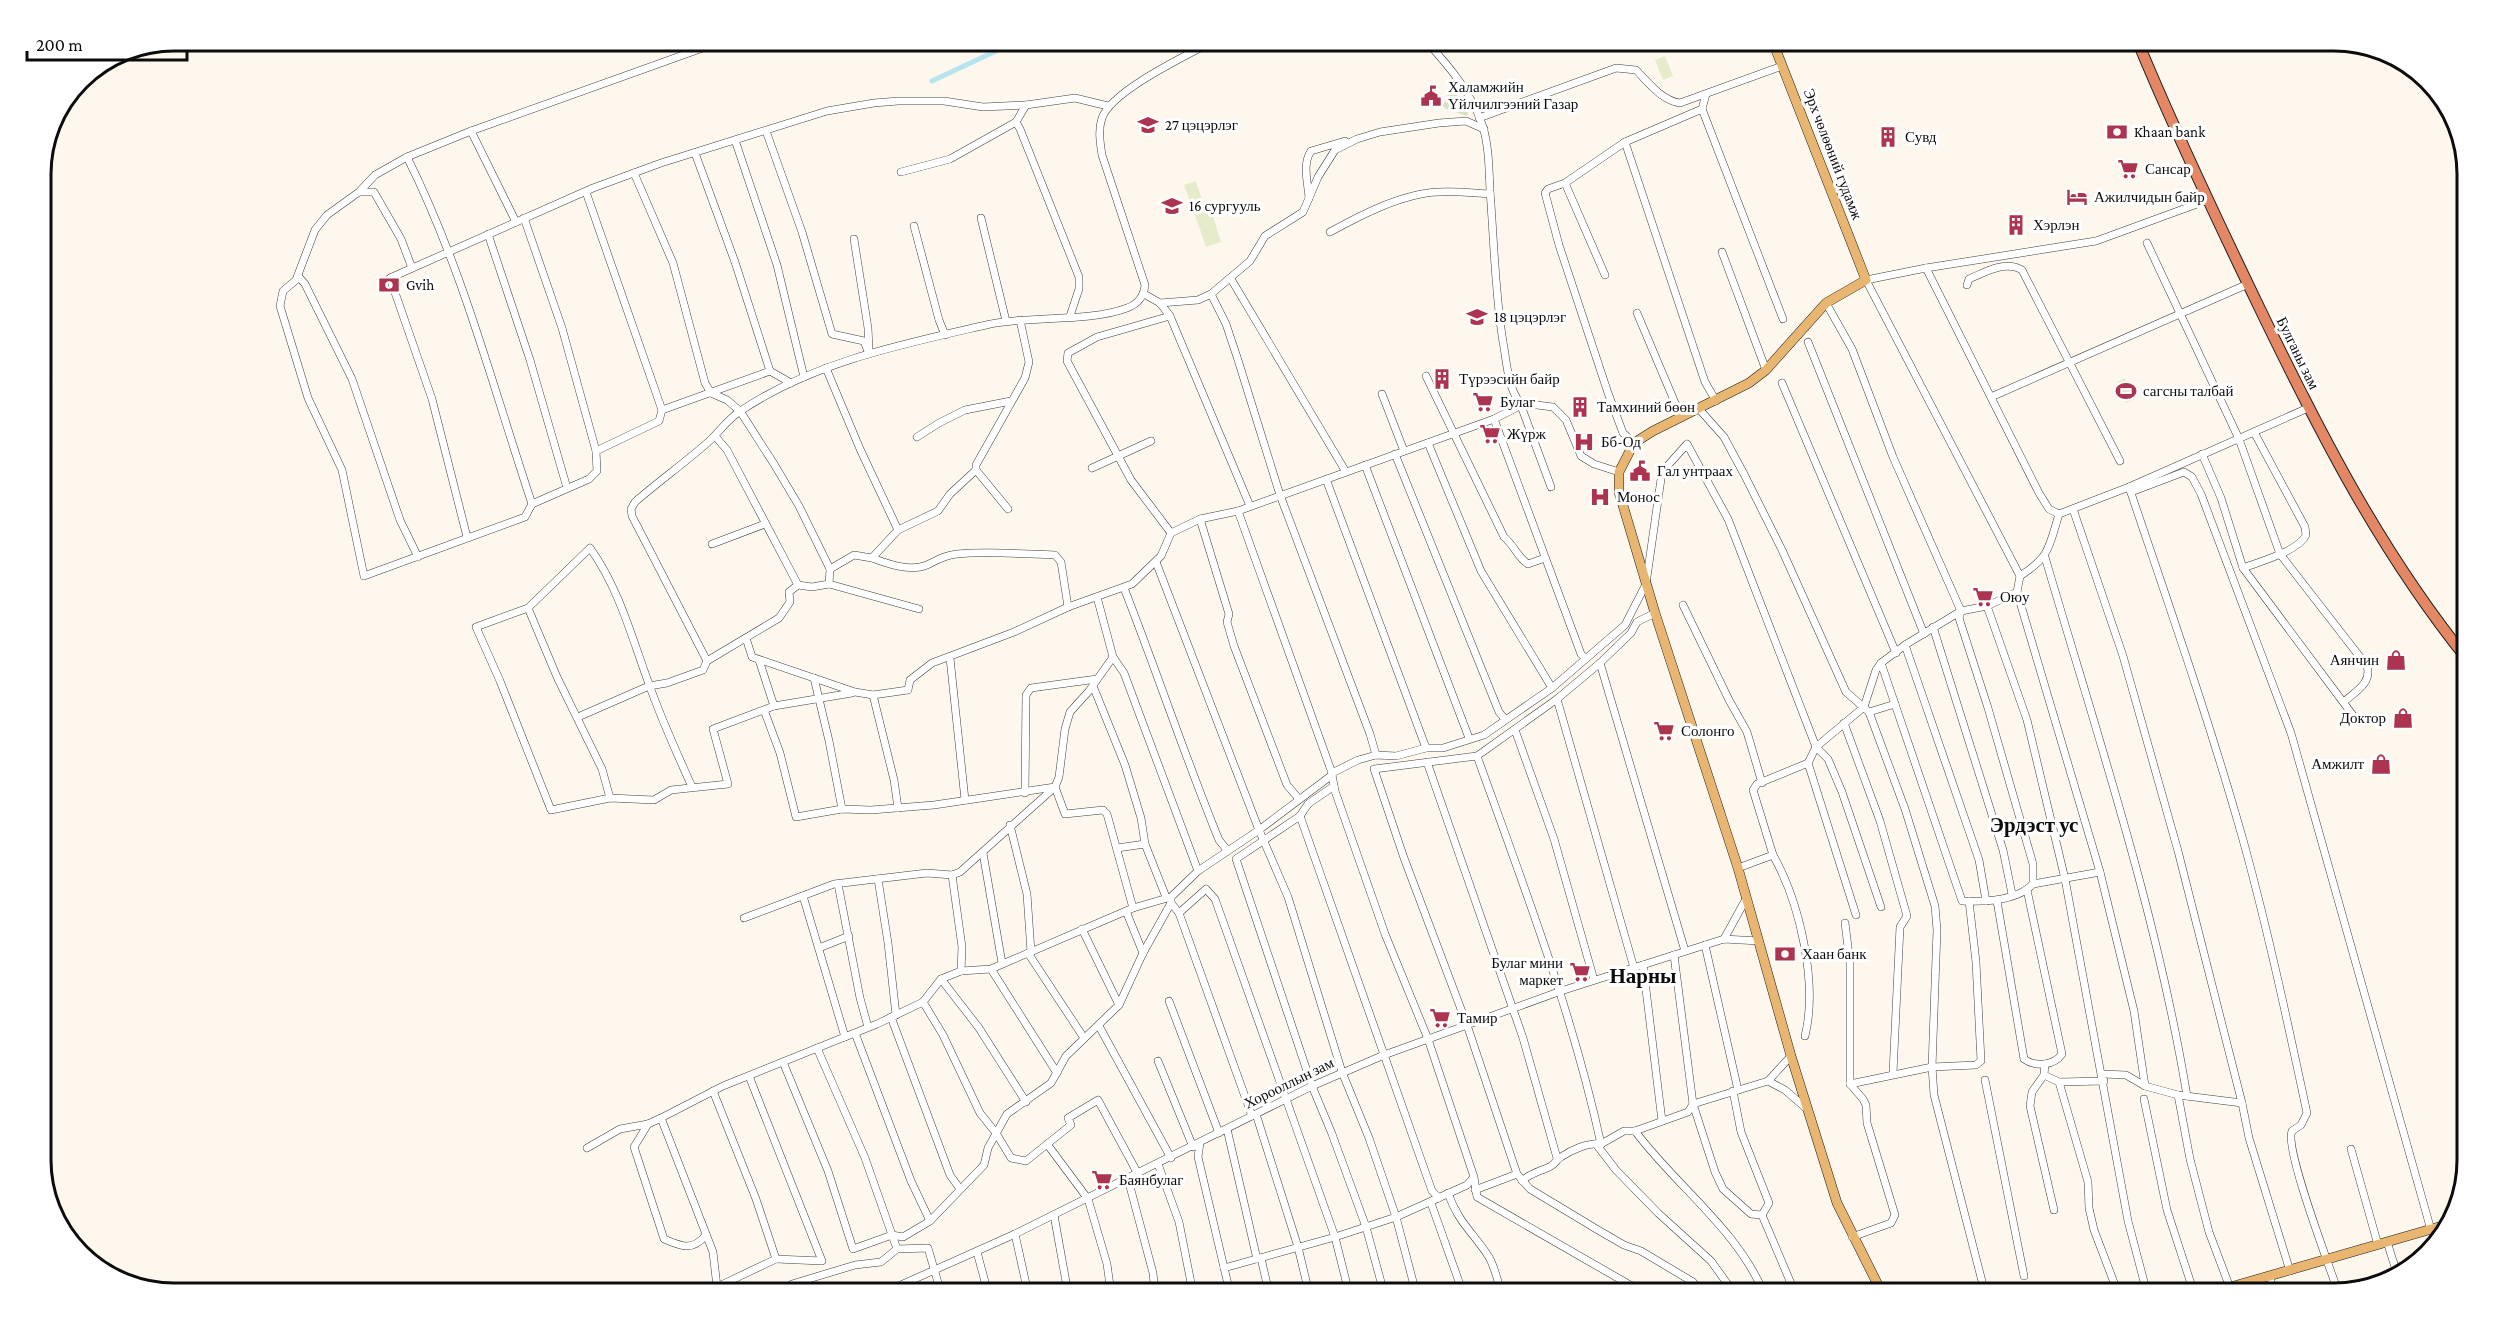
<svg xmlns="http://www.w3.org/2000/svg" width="2508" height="1334" font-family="'Crimson Pro',serif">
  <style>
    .green { fill: #d7e3bb }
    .pitch { fill: #e6eccb }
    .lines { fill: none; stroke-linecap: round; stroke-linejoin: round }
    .canal { stroke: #b7e4ef; stroke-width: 5 }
    .minor-casing { stroke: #3f3f3f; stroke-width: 8 }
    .major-casing { stroke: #1d1d1d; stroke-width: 10 }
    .highway-casing { stroke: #1d1d1d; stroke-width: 12 }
    .minor { stroke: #fff; stroke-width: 7 }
    .major { stroke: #e9b671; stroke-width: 9 }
    .highway { stroke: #e48765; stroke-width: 10 }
    .labels { text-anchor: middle; stroke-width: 6; stroke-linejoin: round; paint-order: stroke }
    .poi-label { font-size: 15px; fill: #0c0c0c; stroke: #fff; text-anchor: start }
    .street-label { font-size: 15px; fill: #0c0c0c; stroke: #fff }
    .district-label { font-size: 21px; font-weight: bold; fill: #0c0c0c; stroke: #fff }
    .rim { fill: none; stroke: #0c0c0c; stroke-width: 3 }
  </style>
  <rect width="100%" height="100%" fill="#fdf7ed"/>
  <!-- green -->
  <path class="green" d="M1451,86L1468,112L1467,116L1446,109L1443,106Z"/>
  <!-- pitch -->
  <g class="pitch">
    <path d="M1665,56L1673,76L1663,80L1655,60Z"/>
    <path d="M1196,181L1202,200L1191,204L1184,185Z"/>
    <path d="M1211,210L1221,242L1206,247L1195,215Z"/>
    <path d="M2125,378L2134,399L2126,403L2117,382Z"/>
  </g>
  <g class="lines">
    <!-- canal -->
    <path class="canal" d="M932,81L996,51L1004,40"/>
    <!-- minor casing -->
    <g class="minor-casing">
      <g id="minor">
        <path d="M725,40L471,131L407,157L375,175L359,192L327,215L315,230L296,280L283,291L280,306L308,398L342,470L364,576L525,517L532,504L589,479L597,471L596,451L659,421L662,410L770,371"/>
        <path d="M1425,40C1449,66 1472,93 1483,127C1489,147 1489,170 1490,191C1494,241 1495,293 1503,342C1507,362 1507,386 1520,403L1553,407L1566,420L1581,456L1594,464L1619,472"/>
        <path d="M1706,94L1702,109L1783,319"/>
        <path d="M1479,118L1616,68L1636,70C1648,82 1662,101 1680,103L1782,66"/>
        <path d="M1016,122L1020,129L1079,277V289L1070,316"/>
        <path d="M471,131L516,222"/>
        <path d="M766,131L802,232L832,334L864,341L869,354"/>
        <path d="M735,140L777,265L804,377"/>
        <path d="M1625,142L1705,382L1716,401"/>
        <path d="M695,153L735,262L770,371L791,383"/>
        <path d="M407,157C462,267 493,387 532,504"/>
        <path d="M901,172L950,159L1016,122L1026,105"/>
        <path d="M634,173L673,263L705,383L711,393L727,400L740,411L774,464L799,506L830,569L829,584"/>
        <path d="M1565,183L1605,275"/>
        <path d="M360,192H374L401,239L412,268"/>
        <path d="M586,192L662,410"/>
        <path d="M1309,198C1308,183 1302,164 1311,151L1345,141"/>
        <path d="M524,218L562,328L596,451"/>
        <path d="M981,218L1006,321"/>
        <path d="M914,226L939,320L945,335"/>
        <path d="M1330,232C1361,215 1403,193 1439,192C1456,191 1473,193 1490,194"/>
        <path d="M488,234L530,360L567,488"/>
        <path d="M854,239L868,328L869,350"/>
        <path d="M2147,243L2239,439L2280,554L2367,666C2372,683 2356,691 2345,701"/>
        <path d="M1722,252L1766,370"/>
        <path d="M1926,268L2096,241L2208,200"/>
        <path d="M298,276L305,284L352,379L400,520L418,557"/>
        <path d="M1231,279L1346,472"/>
        <path d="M1967,285L1969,279C1985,272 2006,260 2022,270L2120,461"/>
        <path d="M1144,294L1160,303L1170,316L1250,506"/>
        <path d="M1211,294L1250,261L1265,236L1303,212L1318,177L1335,150L1357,139L1380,132L1439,123L1466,121L1484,129"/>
        <path d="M1160,303L1198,300L1211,294L1226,324L1238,360L1280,495L1370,734L1376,755"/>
        <path d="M1826,303L1852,349L1893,457L1961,611L1959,618L1988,708L2033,864V884C2017,901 1984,902 1962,901L1881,663"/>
        <path d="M1637,313L1681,417"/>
        <path d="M1170,316L1097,337L1068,353L1067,361L1131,480L1171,533"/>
        <path d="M1808,342L1924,634"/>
        <path d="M826,368L860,449L898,530"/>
        <path d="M1426,376L1504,537C1514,545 1518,558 1528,564L1545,558"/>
        <path d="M1782,383L1896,653"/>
        <path d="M1382,394L1404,451"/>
        <path d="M1991,397L2248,284"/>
        <path d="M1699,409L1724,437L1745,476L1782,550L1846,692L1869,712L1905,809L1935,906L1937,930L1932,1067L1934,1095L1984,1289L1987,1293"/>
        <path d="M1494,419L1581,654L1586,659"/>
        <path d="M2254,432L2305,527L2306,535C2299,551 2259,562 2243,568L2355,718"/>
        <path d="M715,436L727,450L798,585"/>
        <path d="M917,437L939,423L965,410L1011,401"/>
        <path d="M1428,443L1481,571L1552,688"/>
        <path d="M1634,443L1623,433L1608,393L1559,245L1545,193L1548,189L1565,183L1625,142L1702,109"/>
        <path d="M1395,454L1499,712L1505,719"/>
        <path d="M2202,454L2221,498L2243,568"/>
        <path d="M1365,465L1469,738"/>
        <path d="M1092,468L1151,441"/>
        <path d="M976,470L1008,509"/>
        <path d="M1326,479L1426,748"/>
        <path d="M2129,487C2169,606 2211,725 2245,847C2269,935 2288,1024 2307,1113L2301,1125L2292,1131C2284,1148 2330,1267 2338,1292"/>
        <path d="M2131,492L2184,472L2192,477L2201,494L2291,733L2431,1230"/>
        <path d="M2073,509L2123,656L2178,851L2242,1103"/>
        <path d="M1238,511L1332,773"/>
        <path d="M1200,519L1229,614L1227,622L1234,646L1287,785L1299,799"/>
        <path d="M467,537L432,399L390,278L593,188L661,163L827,111L874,103L898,101H944L983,107L1026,105L1075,98L1108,106"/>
        <path d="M712,544L765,524"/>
        <path d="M2045,557C2097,735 2157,913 2187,1096"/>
        <path d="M872,558C888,564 911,572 927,565C937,560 945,555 957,554C989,551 1023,554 1055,555L1061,562L1068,607"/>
        <path d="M1156,562L1259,830L1288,897L1342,1072L1369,1138L1396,1217L1416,1293"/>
        <path d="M830,569L854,555L872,558L898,530L938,511L950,494L976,470V465L1025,378L1029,362L1020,320"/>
        <path d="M2020,576L1866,280L1926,268L2039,493L2049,509L2059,514"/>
        <path d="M1124,588C1157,672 1185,757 1219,840L1227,850"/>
        <path d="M2017,592L2100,872L2134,1011L2145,1086"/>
        <path d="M1683,605L1729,700L1747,732L1762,783"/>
        <path d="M1987,606L2027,720L2065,879L2128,1221L2147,1293"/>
        <path d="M528,608L590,548C619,588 632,638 649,684C661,719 677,753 692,787"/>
        <path d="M1655,613L1637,622L1631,633L1600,663L1557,699L1477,756L1374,769L1404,858L1467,1025L1517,1174L1530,1189L1598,1230L1624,1245L1641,1251L1693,1282L1702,1293"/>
        <path d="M1933,627L2003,850L2012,894"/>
        <path d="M746,638L752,657L855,692L873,695L908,690L910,680L932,663L1014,632L1068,607L1132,584L1161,556L1171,533L1200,519L1238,511L1494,419L1516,408L1520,403L1551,487"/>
        <path d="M1905,645L1979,860L1986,901"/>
        <path d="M1113,657L1124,673L1198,871"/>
        <path d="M950,658L965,800"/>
        <path d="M759,660L774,706"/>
        <path d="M707,661L632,516L631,509L635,502C658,482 683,464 706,444C718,434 728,418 742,410C814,362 903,344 986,325C1029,315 1087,323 1127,308C1138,304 1144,296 1145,285L1102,155C1100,142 1098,130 1102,118C1112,90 1188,55 1215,40"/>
        <path d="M1600,663L1685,951"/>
        <path d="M814,678L829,741L842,809"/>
        <path d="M1093,686L1125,765L1141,818L1145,844L1166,897"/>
        <path d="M873,695L894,780L898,808"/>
        <path d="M1557,699L1634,968"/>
        <path d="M764,710L780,753L796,817L842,809L871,810L934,805L1055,787L1059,777L1065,729L1070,712L1089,691L1113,657L1097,597"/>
        <path d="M1869,712L1895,704"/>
        <path d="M578,717L649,686L667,683L703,670L707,661L779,618L790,602L789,592L798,585L812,587L829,584L919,609"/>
        <path d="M1844,723L1880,821L1907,916L1900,927L1893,1073"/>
        <path d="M1515,730L1554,839L1594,980"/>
        <path d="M1477,756C1523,884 1572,1011 1601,1144"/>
        <path d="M1427,762L1523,1038L1557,1158"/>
        <path d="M1808,763L1856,915"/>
        <path d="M1332,775L1335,791L1385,934L1428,1039L1474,1177L1477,1197L1644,1293"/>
        <path d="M1334,786L1308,804L1300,816L1236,859L1312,1086L1332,1134L1366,1227L1384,1293"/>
        <path d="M1025,793L1026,695L1031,688L1097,679"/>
        <path d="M610,798L602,769L557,677L528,608L476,627L500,681L551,810L610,798L654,800L671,790L728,784L713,729L774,706L852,693"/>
        <path d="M1300,816L1432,1191L1439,1198"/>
        <path d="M1010,825L1027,894L1031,952"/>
        <path d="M1117,848L1145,844"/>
        <path d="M983,853L1002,963"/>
        <path d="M1773,855C1800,903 1818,983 1805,1036"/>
        <path d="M1738,868L1773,855L1753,790L1757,784L1808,763L1816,747L1864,707L1876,670L1881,663L1905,645L1961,611L1987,606L2017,592L2020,576C2050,557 2049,547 2059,514L2129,487L2308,408"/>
        <path d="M952,875L962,947L961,971"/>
        <path d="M878,879L888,943L896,1015"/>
        <path d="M838,884L860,998L868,1027"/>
        <path d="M2033,884L2100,872"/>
        <path d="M803,896L845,1037"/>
        <path d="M1997,901L2024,1059C2035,1067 2054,1066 2062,1054L2027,890"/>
        <path d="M1171,903L1179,913L1252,1116"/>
        <path d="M1126,911L1143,953"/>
        <path d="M1179,913L1206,889L1215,899L1335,1237L1349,1293"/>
        <path d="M744,918L834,884L927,873L952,875L960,872L1055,787L1065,814L1103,810L1107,814L1133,908"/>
        <path d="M1845,923L1850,963V1084L1863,1099L1866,1105L1867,1123L1895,1215L1891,1223L1852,1237"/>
        <path d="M1082,929L1119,1005"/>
        <path d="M1724,939L1746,899"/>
        <path d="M1705,945L1738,1090"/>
        <path d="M819,948L849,936"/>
        <path d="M1028,953L1084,1038"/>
        <path d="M1674,955L1693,1104L1715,1172L1723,1189L1751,1214L1762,1215"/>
        <path d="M1643,965L1662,1121"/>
        <path d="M991,969L1057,1073"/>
        <path d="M941,979L979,1028L1026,1102"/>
        <path d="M1169,1001L1219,1133"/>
        <path d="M923,1002L943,1035L980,1113L996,1133L1011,1158L1026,1161L1071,1125L1068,1118L1098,1100L1138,1174"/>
        <path d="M891,1017L950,1175L960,1189"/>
        <path d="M1099,1026L1171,1158"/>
        <path d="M855,1033L911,1181L930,1221"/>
        <path d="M817,1048L865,1158L897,1249"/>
        <path d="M1158,1061L1193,1147"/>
        <path d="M783,1062L828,1171L853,1249L892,1235L903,1237L930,1221L984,1165L988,1148L1007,1114L1051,1083L1066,1056L1119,1005L1143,953L1171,903V897L1198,871L1259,830L1332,775V773L1358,760L1376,755L1396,756L1426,748H1443L1484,735L1552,688L1625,625L1646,584L1662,472L1687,444L1728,519L1816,747L1828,759L1842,792L1881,907"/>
        <path d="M2045,1064L2044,1075L2059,1082L2104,1081"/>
        <path d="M2103,1074L2126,1075L2145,1086L2178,1095L2242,1103L2249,1138L2290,1271"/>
        <path d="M2044,1075L2032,1092L2030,1106L2054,1210"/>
        <path d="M749,1076L822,1261L776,1259"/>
        <path d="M1985,1080L2024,1276"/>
        <path d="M1768,1081L1785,1090L1807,1109"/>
        <path d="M2059,1082L2088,1182L2089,1208L2094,1230L2118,1293"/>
        <path d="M1850,1084L1932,1067L1976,1065L1981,1061L1976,962L1969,901"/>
        <path d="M713,1091L756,1199L776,1259L717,1287"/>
        <path d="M1733,1091L1741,1132L1769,1203L1762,1215"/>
        <path d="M2178,1095L2190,1159L2209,1232L2232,1293"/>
        <path d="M2144,1099L2167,1210L2194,1293"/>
        <path d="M1256,1114L1298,1247L1309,1293"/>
        <path d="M661,1118L713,1252L717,1287L727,1293"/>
        <path d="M648,1124L634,1147L664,1239C681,1246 692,1252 706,1235"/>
        <path d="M1227,1129L1257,1259"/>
        <path d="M1635,1131C1677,1187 1736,1228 1764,1293"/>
        <path d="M1200,1143L1198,1157L1230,1293"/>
        <path d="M1047,1144L1088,1199L1107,1264L1111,1293"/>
        <path d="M1596,1144L1616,1170L1658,1213L1711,1261L1734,1293"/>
        <path d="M587,1148L620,1129L648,1124L661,1118L723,1086L877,1024L923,1002L941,979L961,971L991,969L1133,908L1171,897"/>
        <path d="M2351,1149L2378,1245"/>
        <path d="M1158,1164L1179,1222L1193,1293"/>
        <path d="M1128,1179L1153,1273L1155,1293"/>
        <path d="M1522,1181C1530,1173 1542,1171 1551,1166C1556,1163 1557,1159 1561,1157C1571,1150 1589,1142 1601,1144L1624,1131H1635L1688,1112L1693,1104L1768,1081L1791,1056"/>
        <path d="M1475,1190L1517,1174"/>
        <path d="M1448,1193C1459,1224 1473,1232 1489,1257C1495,1268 1498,1281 1501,1293"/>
        <path d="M1431,1203L1463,1293"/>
        <path d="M1054,1215L1068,1293"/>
        <path d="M1762,1215L1795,1293"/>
        <path d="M1015,1234L1028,1293"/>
        <path d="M2387,1242L2398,1276"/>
        <path d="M977,1252L988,1293"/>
        <path d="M1261,1258L1269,1293"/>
        <path d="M1224,1268L1335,1237L1396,1217L1467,1185L1473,1178"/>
        <path d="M2270,1277L2274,1293"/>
        <path d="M780,1293L792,1284L855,1265L881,1262L897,1249L928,1248L941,1293"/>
        <path d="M883,1293L1015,1234L1312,1086L1384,1055L1561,991L1724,939L1759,941"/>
        <path d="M1533,1293L1538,1290L1544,1293"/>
      </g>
    </g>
    <!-- major casing -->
    <g class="major-casing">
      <g id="major">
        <path d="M1772,40L1866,280L1826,303L1766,370L1749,383L1653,431L1634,443L1619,472V492L1655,613L1738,868L1791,1056L1837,1203L1882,1293"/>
        <path d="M2210,1293L2449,1224"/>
      </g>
    </g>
    <!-- highway casing -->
    <g class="highway-casing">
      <path id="highway" d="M2137,40C2175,132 2217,220 2260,309C2320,433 2380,551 2467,659"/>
    </g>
    <!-- minor -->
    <use href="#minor" class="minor"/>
    <!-- major -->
    <use href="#major" class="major"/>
    <!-- highway -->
    <use href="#highway" class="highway"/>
  </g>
  <!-- icons -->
  <defs>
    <g id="civic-bare" transform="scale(1.62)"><path d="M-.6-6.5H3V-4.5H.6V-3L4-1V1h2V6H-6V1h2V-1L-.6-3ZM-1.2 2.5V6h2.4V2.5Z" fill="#ac3450" stroke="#fff" stroke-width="2.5" paint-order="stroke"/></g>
    <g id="school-bare" transform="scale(1.62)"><path d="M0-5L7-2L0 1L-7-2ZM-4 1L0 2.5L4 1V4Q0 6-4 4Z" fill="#ac3450" stroke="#fff" stroke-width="2.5" paint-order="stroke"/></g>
    <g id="bank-bare" transform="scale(1.62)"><path d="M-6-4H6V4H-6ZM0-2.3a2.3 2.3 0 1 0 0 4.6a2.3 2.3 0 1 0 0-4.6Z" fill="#ac3450" stroke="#fff" stroke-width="2.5" paint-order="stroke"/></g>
    <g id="building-bare" transform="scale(1.62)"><path d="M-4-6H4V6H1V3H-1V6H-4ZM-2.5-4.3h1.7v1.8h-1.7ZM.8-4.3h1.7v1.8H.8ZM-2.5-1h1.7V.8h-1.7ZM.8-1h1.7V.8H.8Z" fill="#ac3450" stroke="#fff" stroke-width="2.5" paint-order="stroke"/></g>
    <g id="supermarket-bare" transform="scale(1.62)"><path d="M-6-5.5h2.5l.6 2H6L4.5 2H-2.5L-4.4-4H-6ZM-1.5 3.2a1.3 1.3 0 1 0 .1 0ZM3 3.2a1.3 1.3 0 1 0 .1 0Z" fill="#ac3450" stroke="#fff" stroke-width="2.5" paint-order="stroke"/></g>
    <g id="hotel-bare" transform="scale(1.62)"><path d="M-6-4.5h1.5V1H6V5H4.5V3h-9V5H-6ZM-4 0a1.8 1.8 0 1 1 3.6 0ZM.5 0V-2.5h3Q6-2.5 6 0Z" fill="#ac3450" stroke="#fff" stroke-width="2.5" paint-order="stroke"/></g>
    <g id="stadium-bare" transform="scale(1.62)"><path d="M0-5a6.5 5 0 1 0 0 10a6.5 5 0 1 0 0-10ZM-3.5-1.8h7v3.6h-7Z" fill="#ac3450" stroke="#fff" stroke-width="2.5" paint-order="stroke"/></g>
    <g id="hospital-bare" transform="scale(1.62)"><path d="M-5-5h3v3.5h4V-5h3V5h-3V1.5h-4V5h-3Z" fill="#ac3450" stroke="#fff" stroke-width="2.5" paint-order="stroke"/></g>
    <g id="shop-bare" transform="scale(1.62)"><path d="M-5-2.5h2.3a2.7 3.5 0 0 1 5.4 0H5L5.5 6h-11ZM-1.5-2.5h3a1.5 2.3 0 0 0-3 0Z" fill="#ac3450" stroke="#fff" stroke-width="2.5" paint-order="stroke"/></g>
  </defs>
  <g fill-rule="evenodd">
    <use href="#civic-bare" x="1431" y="96"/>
    <use href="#school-bare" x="1148" y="125"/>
    <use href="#bank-bare" x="2117" y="132"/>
    <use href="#building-bare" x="1888" y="137"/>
    <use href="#supermarket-bare" x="2128" y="169"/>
    <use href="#hotel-bare" x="2077" y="197"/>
    <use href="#school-bare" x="1172" y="206"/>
    <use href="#building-bare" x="2016" y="225"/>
    <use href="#bank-bare" x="389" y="285"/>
    <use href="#school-bare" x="1477" y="317"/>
    <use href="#building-bare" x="1442" y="379"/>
    <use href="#stadium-bare" x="2126" y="391"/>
    <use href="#supermarket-bare" x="1483" y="402"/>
    <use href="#building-bare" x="1580" y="407"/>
    <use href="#supermarket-bare" x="1490" y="434"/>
    <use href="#hospital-bare" x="1584" y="442"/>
    <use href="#civic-bare" x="1640" y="471"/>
    <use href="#hospital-bare" x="1600" y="497"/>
    <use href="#supermarket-bare" x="1983" y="597"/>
    <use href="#shop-bare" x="2396" y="660"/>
    <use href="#shop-bare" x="2403" y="718"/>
    <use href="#supermarket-bare" x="1664" y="731"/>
    <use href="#shop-bare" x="2381" y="764"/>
    <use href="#bank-bare" x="1785" y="954"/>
    <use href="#supermarket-bare" x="1580" y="972"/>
    <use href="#supermarket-bare" x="1440" y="1018"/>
    <use href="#supermarket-bare" x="1102" y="1180"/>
  </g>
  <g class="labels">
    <!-- poi labels -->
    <g class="poi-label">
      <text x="1448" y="92">Халамжийн<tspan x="1448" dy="17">Үйлчилгээний Газар</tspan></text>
      <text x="1165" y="130">27 цэцэрлэг</text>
      <text x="2134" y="137">Khaan bank</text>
      <text x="1905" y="142">Сувд</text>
      <text x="2145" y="174">Сансар</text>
      <text x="2094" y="202">Ажилчидын байр</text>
      <text x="1189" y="211">16 сургууль</text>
      <text x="2033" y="230">Хэрлэн</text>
      <text x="406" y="290">Gvih</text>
      <text x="1494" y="322">18 цэцэрлэг</text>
      <text x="1459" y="384">Түрээсийн байр</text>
      <text x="2143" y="396">сагсны талбай</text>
      <text x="1500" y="407">Булаг</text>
      <text x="1597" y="412">Тамхиний бөөн</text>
      <text x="1507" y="439">Жүрж</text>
      <text x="1601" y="447">Бб-Од</text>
      <text x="1657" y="476">Гал унтраах</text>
      <text x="1617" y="502">Монос</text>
      <text x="2000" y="602">Оюу</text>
      <text x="2379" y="665" text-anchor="end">Аянчин</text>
      <text x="2386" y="723" text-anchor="end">Доктор</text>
      <text x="1681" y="736">Солонго</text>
      <text x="2364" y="769" text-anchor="end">Амжилт</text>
      <text x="1802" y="959">Хаан банк</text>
      <text x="1563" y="968" text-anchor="end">Булаг мини<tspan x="1563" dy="17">маркет</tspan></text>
      <text x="1457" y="1023">Тамир</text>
      <text x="1119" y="1185">Баянбулаг</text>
    </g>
    <!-- street labels -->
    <g class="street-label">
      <text transform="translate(1833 154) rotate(69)" y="5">Эрх чөлөөний гудамж</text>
      <text transform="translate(2298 353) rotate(64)" y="5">Булганы зам</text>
      <text transform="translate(1289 1083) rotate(-26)" y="5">Хорооллын зам</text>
    </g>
    <!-- district labels -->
    <g class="district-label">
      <text x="2034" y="832">Эрдэст ус</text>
      <text x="1643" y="983">Нарны</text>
    </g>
  </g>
  <!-- crop -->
  <path d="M0 0H2508V1334H0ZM174 51H2334A123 123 0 0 1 2457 174V1160A123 123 0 0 1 2334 1283H174A123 123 0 0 1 51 1160V174A123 123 0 0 1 174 51Z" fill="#fff" fill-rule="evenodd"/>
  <path class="rim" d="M174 51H2334A123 123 0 0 1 2457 174V1160A123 123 0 0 1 2334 1283H174A123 123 0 0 1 51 1160V174A123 123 0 0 1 174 51Z"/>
  <!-- scale -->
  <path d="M27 51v9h160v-9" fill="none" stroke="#0c0c0c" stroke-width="3"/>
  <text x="36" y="51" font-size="18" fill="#0c0c0c" stroke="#ffffff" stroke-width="4.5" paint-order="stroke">200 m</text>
</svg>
